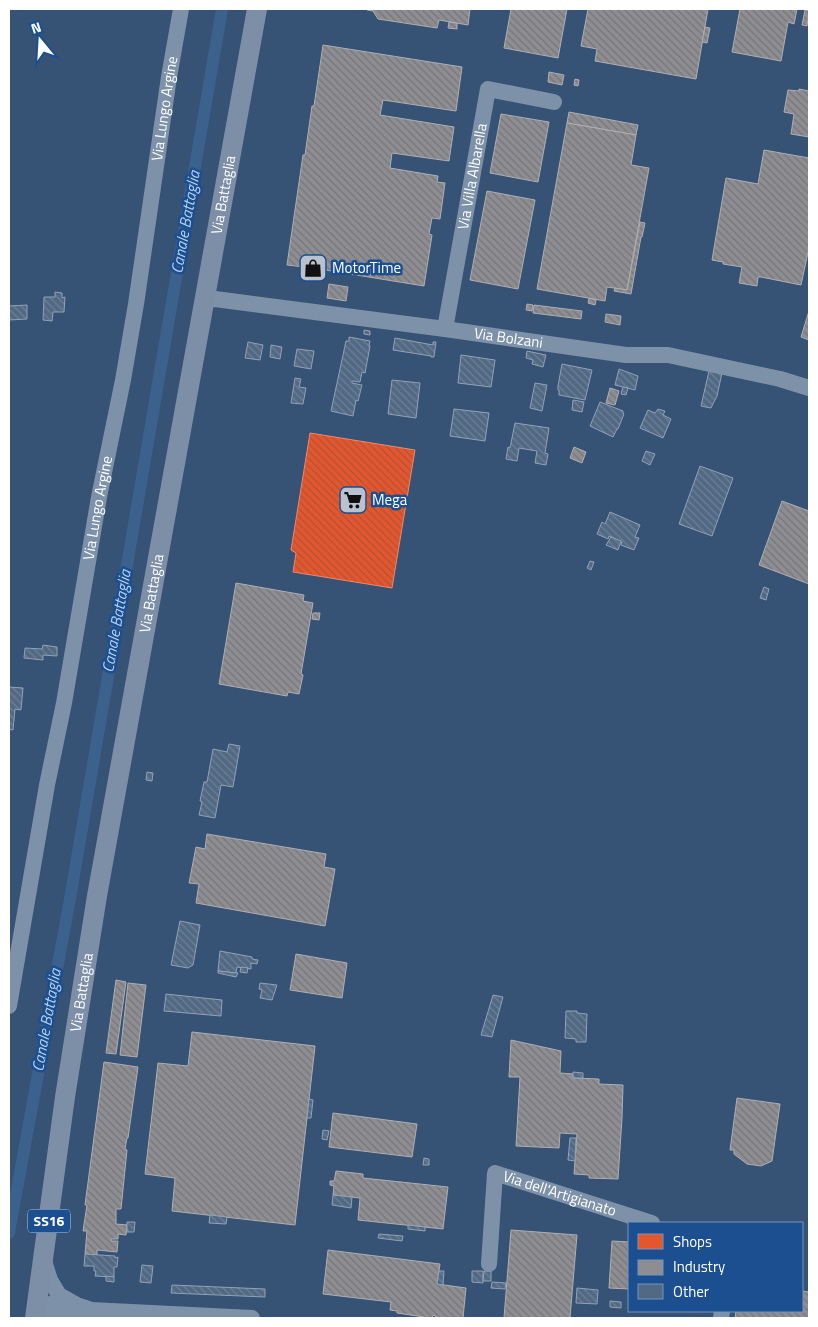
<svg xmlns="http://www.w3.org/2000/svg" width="818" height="1327" font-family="'Titillium Web',sans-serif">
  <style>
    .shops { fill: url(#shops-back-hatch); stroke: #ec896d }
    .industry { fill: url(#industry-back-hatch); stroke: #afafb3 }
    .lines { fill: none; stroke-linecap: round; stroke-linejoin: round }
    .canal { stroke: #3b618d; stroke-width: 12 }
    .building { fill: url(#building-back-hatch); stroke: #92a2b6 }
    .minor { stroke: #7d92a8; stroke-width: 16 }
    .major { stroke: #7d8ea7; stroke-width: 20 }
    .labels { text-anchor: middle; stroke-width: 5; stroke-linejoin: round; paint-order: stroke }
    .shield { fill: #1b4f8f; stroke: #bbcadd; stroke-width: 1 }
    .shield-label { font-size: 14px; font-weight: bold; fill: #fff }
    .street-label { font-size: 15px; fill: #fff; stroke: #1b4f8f }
    .poi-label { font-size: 15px; fill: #fff; stroke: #1b4f8f; text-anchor: start }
    .water-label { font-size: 16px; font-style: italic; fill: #b5d3f5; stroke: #1b4f8f }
  </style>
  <defs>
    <pattern id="shops-back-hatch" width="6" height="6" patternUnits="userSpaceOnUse" patternTransform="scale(1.25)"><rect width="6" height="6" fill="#e4572e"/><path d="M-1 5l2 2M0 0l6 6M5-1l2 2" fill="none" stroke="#af5338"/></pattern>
    <pattern id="industry-back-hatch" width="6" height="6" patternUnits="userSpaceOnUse" patternTransform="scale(1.25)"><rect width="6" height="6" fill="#8d8d92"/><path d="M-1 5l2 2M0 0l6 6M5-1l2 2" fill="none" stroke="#76767a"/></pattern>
    <pattern id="building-back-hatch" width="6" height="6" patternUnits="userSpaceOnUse" patternTransform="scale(1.25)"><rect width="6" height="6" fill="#526984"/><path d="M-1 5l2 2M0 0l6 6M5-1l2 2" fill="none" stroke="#6c8096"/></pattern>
  </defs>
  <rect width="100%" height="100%" fill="#365274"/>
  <!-- shops -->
  <path class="shops" d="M310,433L415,450L392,588L293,572L296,553L291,550Z"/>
  <!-- industry -->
  <g class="industry">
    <path d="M367,9H470L468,25L439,20L437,28L378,19L373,11L367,10Z"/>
    <path d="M511,9H567L558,58L504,48Z"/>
    <path d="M588,9H708L696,79L595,61L597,49L581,46Z"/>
    <path d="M740,9H797L794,24L788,22L781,61L732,52Z"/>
    <path d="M805,10L809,11L807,26L802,25Z"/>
    <path d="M449,22L457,23V29L448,28Z"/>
    <path d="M705,27L710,28L707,43L702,42Z"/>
    <path d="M323,45L462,67L456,111L383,100L380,115L454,127L449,161L392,153L390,168L438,176L437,182L445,183L440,219L432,218L429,234L432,235L424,286L313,268L287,265L303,155H305L312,106H314Z"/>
    <path d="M549,72L564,75L562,85L548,82Z"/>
    <path d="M575,79L579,80L578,86L574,85Z"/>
    <path d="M799,89L809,91V137L791,134L794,114L784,112L788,90L799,91Z"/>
    <path d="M569,112L638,125L636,135L567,123Z"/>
    <path d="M501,114L549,122L538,182L490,173Z"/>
    <path d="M567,123L636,135L631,165L649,168L627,290L607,287L605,301L537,289Z"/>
    <path d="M764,150L809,158V248L801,285L761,277H758L757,286L739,283L742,267L723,264V262L712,260L726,178L758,184Z"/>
    <path d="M487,191L535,200L518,289L470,280Z"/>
    <path d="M640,222L645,223L642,237H641L631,294L614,291L615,288L627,290Z"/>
    <path d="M329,284L348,287L346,301L327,298Z"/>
    <path d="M589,298L596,300L595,305L588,303Z"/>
    <path d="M527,304L533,305L532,311L526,310Z"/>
    <path d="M534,305L582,311L581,319L533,313Z"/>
    <path d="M809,311V340L801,337Z"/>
    <path d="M606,314L621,316L620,325L605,322Z"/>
    <path d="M610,388L619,391L615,405L606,403Z"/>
    <path d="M574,447L586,452L582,463L570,458Z"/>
    <path d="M782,501L809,511V584L759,565Z"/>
    <path d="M236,583L304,595L303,601L313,603L301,674L303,675L299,694L288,692L287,696L219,684Z"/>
    <path d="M313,613H320L319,620L312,619Z"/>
    <path d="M207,834L326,854L324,867L335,869L325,926L196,903L199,884L189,883L196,847L205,849Z"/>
    <path d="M296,954L347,963L342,998L290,990Z"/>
    <path d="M116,980L126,982L116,1054L106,1053Z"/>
    <path d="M128,983L146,985L137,1057L120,1055Z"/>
    <path d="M192,1032L315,1046L295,1225L172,1211L175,1178L145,1174L158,1063L188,1066Z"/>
    <path d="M511,1040L561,1051L560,1073L573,1074V1078L599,1079V1084L623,1085L622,1118L618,1179L589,1178V1175L574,1174L577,1134L560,1133L559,1148L516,1146L520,1077H509Z"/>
    <path d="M104,1062L138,1067L128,1138H127L125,1149L127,1150L121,1209H116V1224L127,1225L126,1235L118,1234V1239H111V1241H118L117,1252L97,1250V1255L85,1254L87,1231H83L87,1205H85Z"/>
    <path d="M737,1098L780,1104L772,1161L761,1166L747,1164L734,1154V1150H730Z"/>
    <path d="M333,1113L417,1124L412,1157L329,1147Z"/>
    <path d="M336,1171L363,1174V1178L448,1187L443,1229L358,1220L360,1198L333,1195L334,1186L330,1185V1181H334Z"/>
    <path d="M511,1230L577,1235L570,1318H504Z"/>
    <path d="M612,1241L629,1242V1289L609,1288Z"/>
    <path d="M328,1250L440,1264L437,1284L466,1288L463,1318H443L436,1317L434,1315L431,1318H424V1317L397,1313V1311L390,1310L391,1302L323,1294Z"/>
    <path d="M802,1291L809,1292V1318H735L736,1311H802Z"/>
  </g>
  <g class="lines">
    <!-- canal -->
    <path class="canal" d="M9,1233L71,893L222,9"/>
  </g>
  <!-- building -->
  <g class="building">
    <path d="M55,292L62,293V298L65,297L64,312H53L52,321L43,320L44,297H55Z"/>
    <path d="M27,305V319L9,320V306Z"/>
    <path d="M364,330L370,331V335L364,334Z"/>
    <path d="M349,337L370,341L369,346H370L365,373L362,372L360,382L352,381V383L362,385L358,401L356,400L353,416L331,411L346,341H349Z"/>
    <path d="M395,338L433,345V342H436L434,357H431V356L393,350Z"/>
    <path d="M248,342L263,345L260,360L245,358Z"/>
    <path d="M271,345L282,347L280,359L270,357Z"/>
    <path d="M297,349L314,351L311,369L294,366Z"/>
    <path d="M527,351L546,355L543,367L532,364L533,360L526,358Z"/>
    <path d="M461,355L495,360L491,387L458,383Z"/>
    <path d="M562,364L592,370L585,400L559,395V390H558V386Z"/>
    <path d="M619,369L638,376L635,390L615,385Z"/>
    <path d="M709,371L722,373L717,396L711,408L701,406Z"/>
    <path d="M295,378L301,379L299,387L306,388L303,404L291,403Z"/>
    <path d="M392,380L420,383L416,418L388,414Z"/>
    <path d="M535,383L547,385L542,411L530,408Z"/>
    <path d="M623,387L628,388L626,395L621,394Z"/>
    <path d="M573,400L584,402L582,412L572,410Z"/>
    <path d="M600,402L623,411V413L624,414L618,429H617L613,437L590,426Z"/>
    <path d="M454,409L489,413L485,441L450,436Z"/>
    <path d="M658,409L665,411L663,415L671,419L663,438L640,428L648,410L655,413Z"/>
    <path d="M515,423L549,428L545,453L548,454L546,465L535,463L537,451L519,448L517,461L506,459L508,447L510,448Z"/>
    <path d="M646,451L655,454L650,465L642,461Z"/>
    <path d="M700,466L733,478L712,536L679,524Z"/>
    <path d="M610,512L640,525L635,537L639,538L634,550L621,545L622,542L611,537L609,536L608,539L597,534L602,522L605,524Z"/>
    <path d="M611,537L621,541L618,550L606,545Z"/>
    <path d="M590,561L594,562L591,570L587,568Z"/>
    <path d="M764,587L769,589L766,600L760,598Z"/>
    <path d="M43,645L57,647V656L43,655V660L24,658L25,648L42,649Z"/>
    <path d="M9,687L23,688L21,710L15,709L13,730L9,729Z"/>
    <path d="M229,744L240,746L233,787L221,785L215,818L199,815L202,802L200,801L204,782H207L213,749L227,752Z"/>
    <path d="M147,772L153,773L152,781L146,780Z"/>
    <path d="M180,921L200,925L193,965L188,968L171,965Z"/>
    <path d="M220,951L252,957V959L258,960L257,964L251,963V969L237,967L236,973L218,971Z"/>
    <path d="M241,967L248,968L247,973L240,972Z"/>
    <path d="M218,971L236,973H238L236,977L218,973Z"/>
    <path d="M260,983L277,985L272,1000L260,998L262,990L259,989Z"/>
    <path d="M166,994L222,1000L221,1016L164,1011Z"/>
    <path d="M493,995L503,997L492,1037L481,1035Z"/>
    <path d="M566,1011H577V1013L587,1014L586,1042H576V1039L565,1038Z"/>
    <path d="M573,1072L583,1073V1078H573Z"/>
    <path d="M309,1099L313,1100L311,1118H307Z"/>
    <path d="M323,1130L329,1131L327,1140L322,1139Z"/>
    <path d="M570,1138H576L575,1161L568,1160Z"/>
    <path d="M424,1158L429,1159V1165H423Z"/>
    <path d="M333,1195L352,1197L351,1208L332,1205Z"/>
    <path d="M210,1215L227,1217L226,1224L209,1223Z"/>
    <path d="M127,1222H135L134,1232H127Z"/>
    <path d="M408,1225L425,1227V1231L408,1229Z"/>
    <path d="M379,1234L403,1236L402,1241L378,1238Z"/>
    <path d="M85,1254L115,1256V1258L118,1257L117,1267H114V1277L95,1276L96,1271H94V1266H84Z"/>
    <path d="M142,1265L153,1266L151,1283L140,1282Z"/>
    <path d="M439,1271H444L443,1285L437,1284Z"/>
    <path d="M472,1271H483V1283L472,1282Z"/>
    <path d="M484,1271H491V1281H483Z"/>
    <path d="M106,1276L114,1277V1282L106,1281Z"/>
    <path d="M492,1282L506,1283L505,1289L491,1288Z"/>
    <path d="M172,1285L265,1289V1297L171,1293Z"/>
    <path d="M577,1288L598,1290L597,1304L576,1303Z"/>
    <path d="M610,1301L621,1302V1308L610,1307Z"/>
  </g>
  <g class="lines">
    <!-- minor -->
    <g class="minor">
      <path id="s1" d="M205,300L215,299L445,329L626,355H668L780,379L809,388"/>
      <path id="s2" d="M445,329L488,89L554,102"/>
      <path id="s3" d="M9,1006L47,785L64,703L99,497L123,380L136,304L169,77L181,9"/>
      <path d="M44,1261L50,1280L59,1295L75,1304"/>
      <path id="s4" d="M489,1264L495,1173L652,1223"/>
      <path d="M37,1307C61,1301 69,1301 91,1310L252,1318"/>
      <path d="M37,1307C60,1318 68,1318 91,1310"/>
      <path d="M721,1318L722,1311"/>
    </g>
    <!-- major -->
    <path class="major" id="s5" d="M35,1318L65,1097L97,896L257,9"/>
  </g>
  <!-- icons -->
  <defs>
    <g id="shop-square" transform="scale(1.4375)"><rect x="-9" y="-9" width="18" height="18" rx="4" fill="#b9c2ce" stroke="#1b4f8f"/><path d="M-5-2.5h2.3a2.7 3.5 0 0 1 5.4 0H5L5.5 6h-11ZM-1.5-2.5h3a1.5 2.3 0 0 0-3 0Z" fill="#111"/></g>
    <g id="supermarket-square" transform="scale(1.4375)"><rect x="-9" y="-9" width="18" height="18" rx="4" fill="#b9c2ce" stroke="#1b4f8f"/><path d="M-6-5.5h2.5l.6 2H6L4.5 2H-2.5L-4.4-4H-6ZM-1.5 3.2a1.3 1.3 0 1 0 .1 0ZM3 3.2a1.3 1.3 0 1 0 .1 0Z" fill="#111"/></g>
  </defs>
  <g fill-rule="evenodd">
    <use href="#shop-square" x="313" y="268"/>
    <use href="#supermarket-square" x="353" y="500"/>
  </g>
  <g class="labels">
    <!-- shield labels -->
    <rect class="shield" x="28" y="1209.5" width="42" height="23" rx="4"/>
    <g class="shield-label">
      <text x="49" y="1226">SS16</text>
    </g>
    <!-- street labels -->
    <g class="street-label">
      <text dy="5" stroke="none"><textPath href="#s3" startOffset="911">Via Lungo Argine</textPath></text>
      <text dy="5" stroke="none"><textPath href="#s2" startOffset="155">Via Villa Albarella</textPath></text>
      <text dy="5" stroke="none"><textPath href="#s5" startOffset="1139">Via Battaglia</textPath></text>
      <text dy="5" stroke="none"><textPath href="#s1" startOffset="306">Via Bolzani</textPath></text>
      <text dy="5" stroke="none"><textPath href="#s3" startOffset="506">Via Lungo Argine</textPath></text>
      <text dy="5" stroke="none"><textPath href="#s5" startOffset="734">Via Battaglia</textPath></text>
      <text dy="5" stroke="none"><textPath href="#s5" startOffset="329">Via Battaglia</textPath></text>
      <text dy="5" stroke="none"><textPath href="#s4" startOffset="159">Via dell'Artigianato</textPath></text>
    </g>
    <!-- poi labels -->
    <g class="poi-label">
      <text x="332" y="273">MotorTime</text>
      <text x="372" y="505">Mega</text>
    </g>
    <!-- water labels -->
    <g class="water-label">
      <text transform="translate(185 222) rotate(-80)" y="6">Canale Battaglia</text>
      <text transform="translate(116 621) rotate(-80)" y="6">Canale Battaglia</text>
      <text transform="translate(46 1020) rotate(-80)" y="6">Canale Battaglia</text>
    </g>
  </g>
  <!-- border -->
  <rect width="818" height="1327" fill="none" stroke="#ffffff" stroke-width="20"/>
  <!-- legend -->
  <rect x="628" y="1222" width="175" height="90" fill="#1b4f8f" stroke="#7695bc"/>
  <rect x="638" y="1234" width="25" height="15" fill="#e4572e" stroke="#7695bc"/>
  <text x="673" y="1247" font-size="15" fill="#ffffff">Shops</text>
  <rect x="638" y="1260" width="25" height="15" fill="#8d8d92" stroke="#7695bc"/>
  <text x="673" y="1272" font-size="15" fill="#ffffff">Industry</text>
  <rect x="638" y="1284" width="25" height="15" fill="#526984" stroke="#7695bc"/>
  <text x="673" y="1297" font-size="15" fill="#ffffff">Other</text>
  <!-- north arrow -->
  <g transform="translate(40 40) rotate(342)" stroke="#1b4f8f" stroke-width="4" paint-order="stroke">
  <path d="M0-4L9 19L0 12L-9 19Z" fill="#ffffff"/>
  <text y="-8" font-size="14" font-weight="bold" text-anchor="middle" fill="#ffffff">N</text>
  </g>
</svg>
